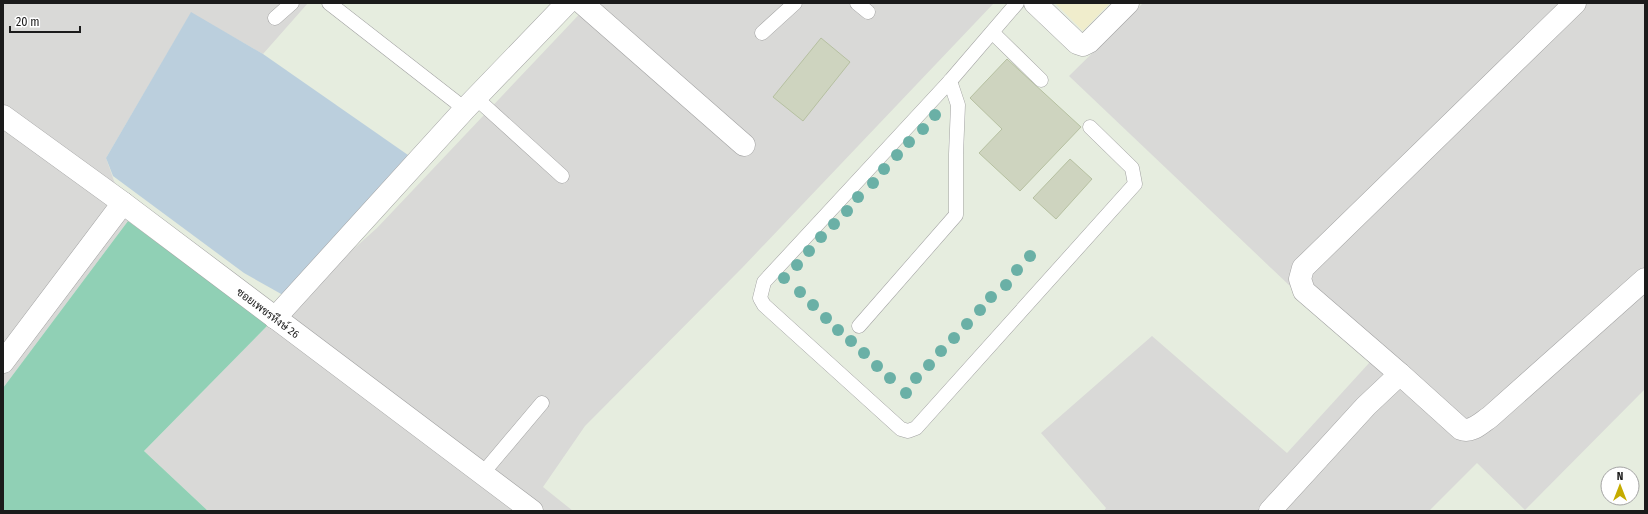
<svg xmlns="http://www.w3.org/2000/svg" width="1648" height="514" font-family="'Fira Sans Condensed',Sarabun,sans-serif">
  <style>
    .residential { fill: #d9d9d7 }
    .commercial { fill: #f0edcc }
    .forest { fill: #90d0b5 }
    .wetland { fill: #bbcfdd }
    .building { fill: #ced4bf; stroke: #b6c0a1 }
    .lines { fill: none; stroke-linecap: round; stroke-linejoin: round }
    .service-casing { stroke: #a2a2a2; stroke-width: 15 }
    .minor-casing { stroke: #a2a2a2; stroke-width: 23 }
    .tertiary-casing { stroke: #a2a2a2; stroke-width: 23 }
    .service { stroke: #fff; stroke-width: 14 }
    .minor { stroke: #fff; stroke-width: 22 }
    .tertiary { stroke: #fff; stroke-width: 22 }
    .tree { fill: #6ab0a6 }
    .labels { text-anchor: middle; stroke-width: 4; stroke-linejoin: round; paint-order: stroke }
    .street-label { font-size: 11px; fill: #1b1b1b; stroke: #fff }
  </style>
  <rect width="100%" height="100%" fill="#e6eddf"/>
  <!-- residential -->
  <g class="residential">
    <path d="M3,3H308L263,54L191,13L106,158L128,221L3,388Z"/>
    <path d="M590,3H994L742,268L585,426L543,487L573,511H208L144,451L262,331L377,228Z"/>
    <path d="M1143,3H1645V389L1525,510L1477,463L1429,511H1104L1106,508L1041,433L1152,336L1287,453L1370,362L1069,76Z"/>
  </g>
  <!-- commercial -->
  <path class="commercial" d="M1055,3H1110L1083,31Z"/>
  <!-- forest -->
  <path class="forest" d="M128,221L268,325L144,451L208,511H3V388Z"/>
  <!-- wetland -->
  <path class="wetland" d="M191,12L263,54L408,155L283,295L244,273L113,176L106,158Z"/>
  <!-- building -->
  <g class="building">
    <path d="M821,38L850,62L803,121L773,97Z"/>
    <path d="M1007,59L1081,127L1020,191L979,153L1002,129L970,98Z"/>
    <path d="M1070,159L1092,179L1056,219L1033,198Z"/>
  </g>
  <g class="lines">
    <!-- service casing -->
    <g class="service-casing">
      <g id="service">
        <path d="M329,3L465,109"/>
        <path d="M857,3L868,12"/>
        <path d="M1017,3L950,81L764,282L760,298L764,305L901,429L908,431L916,428L1135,184L1132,168L1090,127"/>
        <path d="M275,18L292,3"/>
        <path d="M762,33L795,3"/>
        <path d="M993,33L1041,80"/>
        <path d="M476,98L562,176"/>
        <path d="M859,326L956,215V154L958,105L950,81"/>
        <path d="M483,473L542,403"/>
      </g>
    </g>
    <!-- minor casing -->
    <g class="minor-casing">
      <g id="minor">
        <path d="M582,3L744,145"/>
        <path d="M1035,3L1077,43L1083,45L1089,42L1128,3"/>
        <path d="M275,318L465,109L567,3"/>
        <path d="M3,362L123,203"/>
        <path d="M1400,374L1304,291L1300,279L1303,268L1575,3"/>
        <path d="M1270,511L1366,406L1400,374L1461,429C1472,433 1481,423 1490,417L1645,279"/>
      </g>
    </g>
    <!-- tertiary casing -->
    <g class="tertiary-casing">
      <path id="tertiary" d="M3,116L123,203L532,511"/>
    </g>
    <!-- service -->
    <use href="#service" class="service"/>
    <!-- minor -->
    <use href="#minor" class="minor"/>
    <!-- tertiary -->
    <use href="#tertiary" class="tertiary"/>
  </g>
  <!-- trees -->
  <g class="tree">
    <circle cx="935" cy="115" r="6"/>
    <circle cx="923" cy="129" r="6"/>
    <circle cx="909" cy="142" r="6"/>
    <circle cx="897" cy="155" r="6"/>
    <circle cx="884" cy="169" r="6"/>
    <circle cx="873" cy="183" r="6"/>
    <circle cx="858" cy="197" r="6"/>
    <circle cx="847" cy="211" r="6"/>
    <circle cx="834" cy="224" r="6"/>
    <circle cx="821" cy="237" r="6"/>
    <circle cx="809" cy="251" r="6"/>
    <circle cx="1030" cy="256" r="6"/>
    <circle cx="797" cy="265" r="6"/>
    <circle cx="1017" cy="270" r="6"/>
    <circle cx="784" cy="278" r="6"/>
    <circle cx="1006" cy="285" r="6"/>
    <circle cx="800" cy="292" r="6"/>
    <circle cx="991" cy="297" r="6"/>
    <circle cx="813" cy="305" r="6"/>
    <circle cx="980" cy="310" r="6"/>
    <circle cx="826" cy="318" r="6"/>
    <circle cx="967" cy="324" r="6"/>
    <circle cx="838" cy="330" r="6"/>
    <circle cx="954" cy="338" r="6"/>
    <circle cx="851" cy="341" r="6"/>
    <circle cx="941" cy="351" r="6"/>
    <circle cx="864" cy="353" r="6"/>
    <circle cx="929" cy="365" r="6"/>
    <circle cx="877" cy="366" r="6"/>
    <circle cx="890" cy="378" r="6"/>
    <circle cx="916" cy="378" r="6"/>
    <circle cx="906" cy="393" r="6"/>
  </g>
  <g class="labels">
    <!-- street labels -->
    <g class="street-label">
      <text transform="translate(268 313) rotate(37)" y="4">ซอยเพชรหึงษ์ 26</text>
    </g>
  </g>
  <!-- border -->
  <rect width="1648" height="514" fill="none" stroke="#1b1b1b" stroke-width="8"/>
  <!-- north arrow -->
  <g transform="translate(1620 486)"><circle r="19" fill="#ffffff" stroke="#a4a4a4"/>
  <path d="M0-3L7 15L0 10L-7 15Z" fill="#c5ac00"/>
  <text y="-6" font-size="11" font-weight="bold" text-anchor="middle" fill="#1b1b1b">N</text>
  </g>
  <!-- scale -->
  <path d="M10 26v6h70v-6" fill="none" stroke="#1b1b1b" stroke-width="2"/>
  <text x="16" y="26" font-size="12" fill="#1b1b1b" stroke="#ffffff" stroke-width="3" paint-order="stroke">20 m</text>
</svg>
